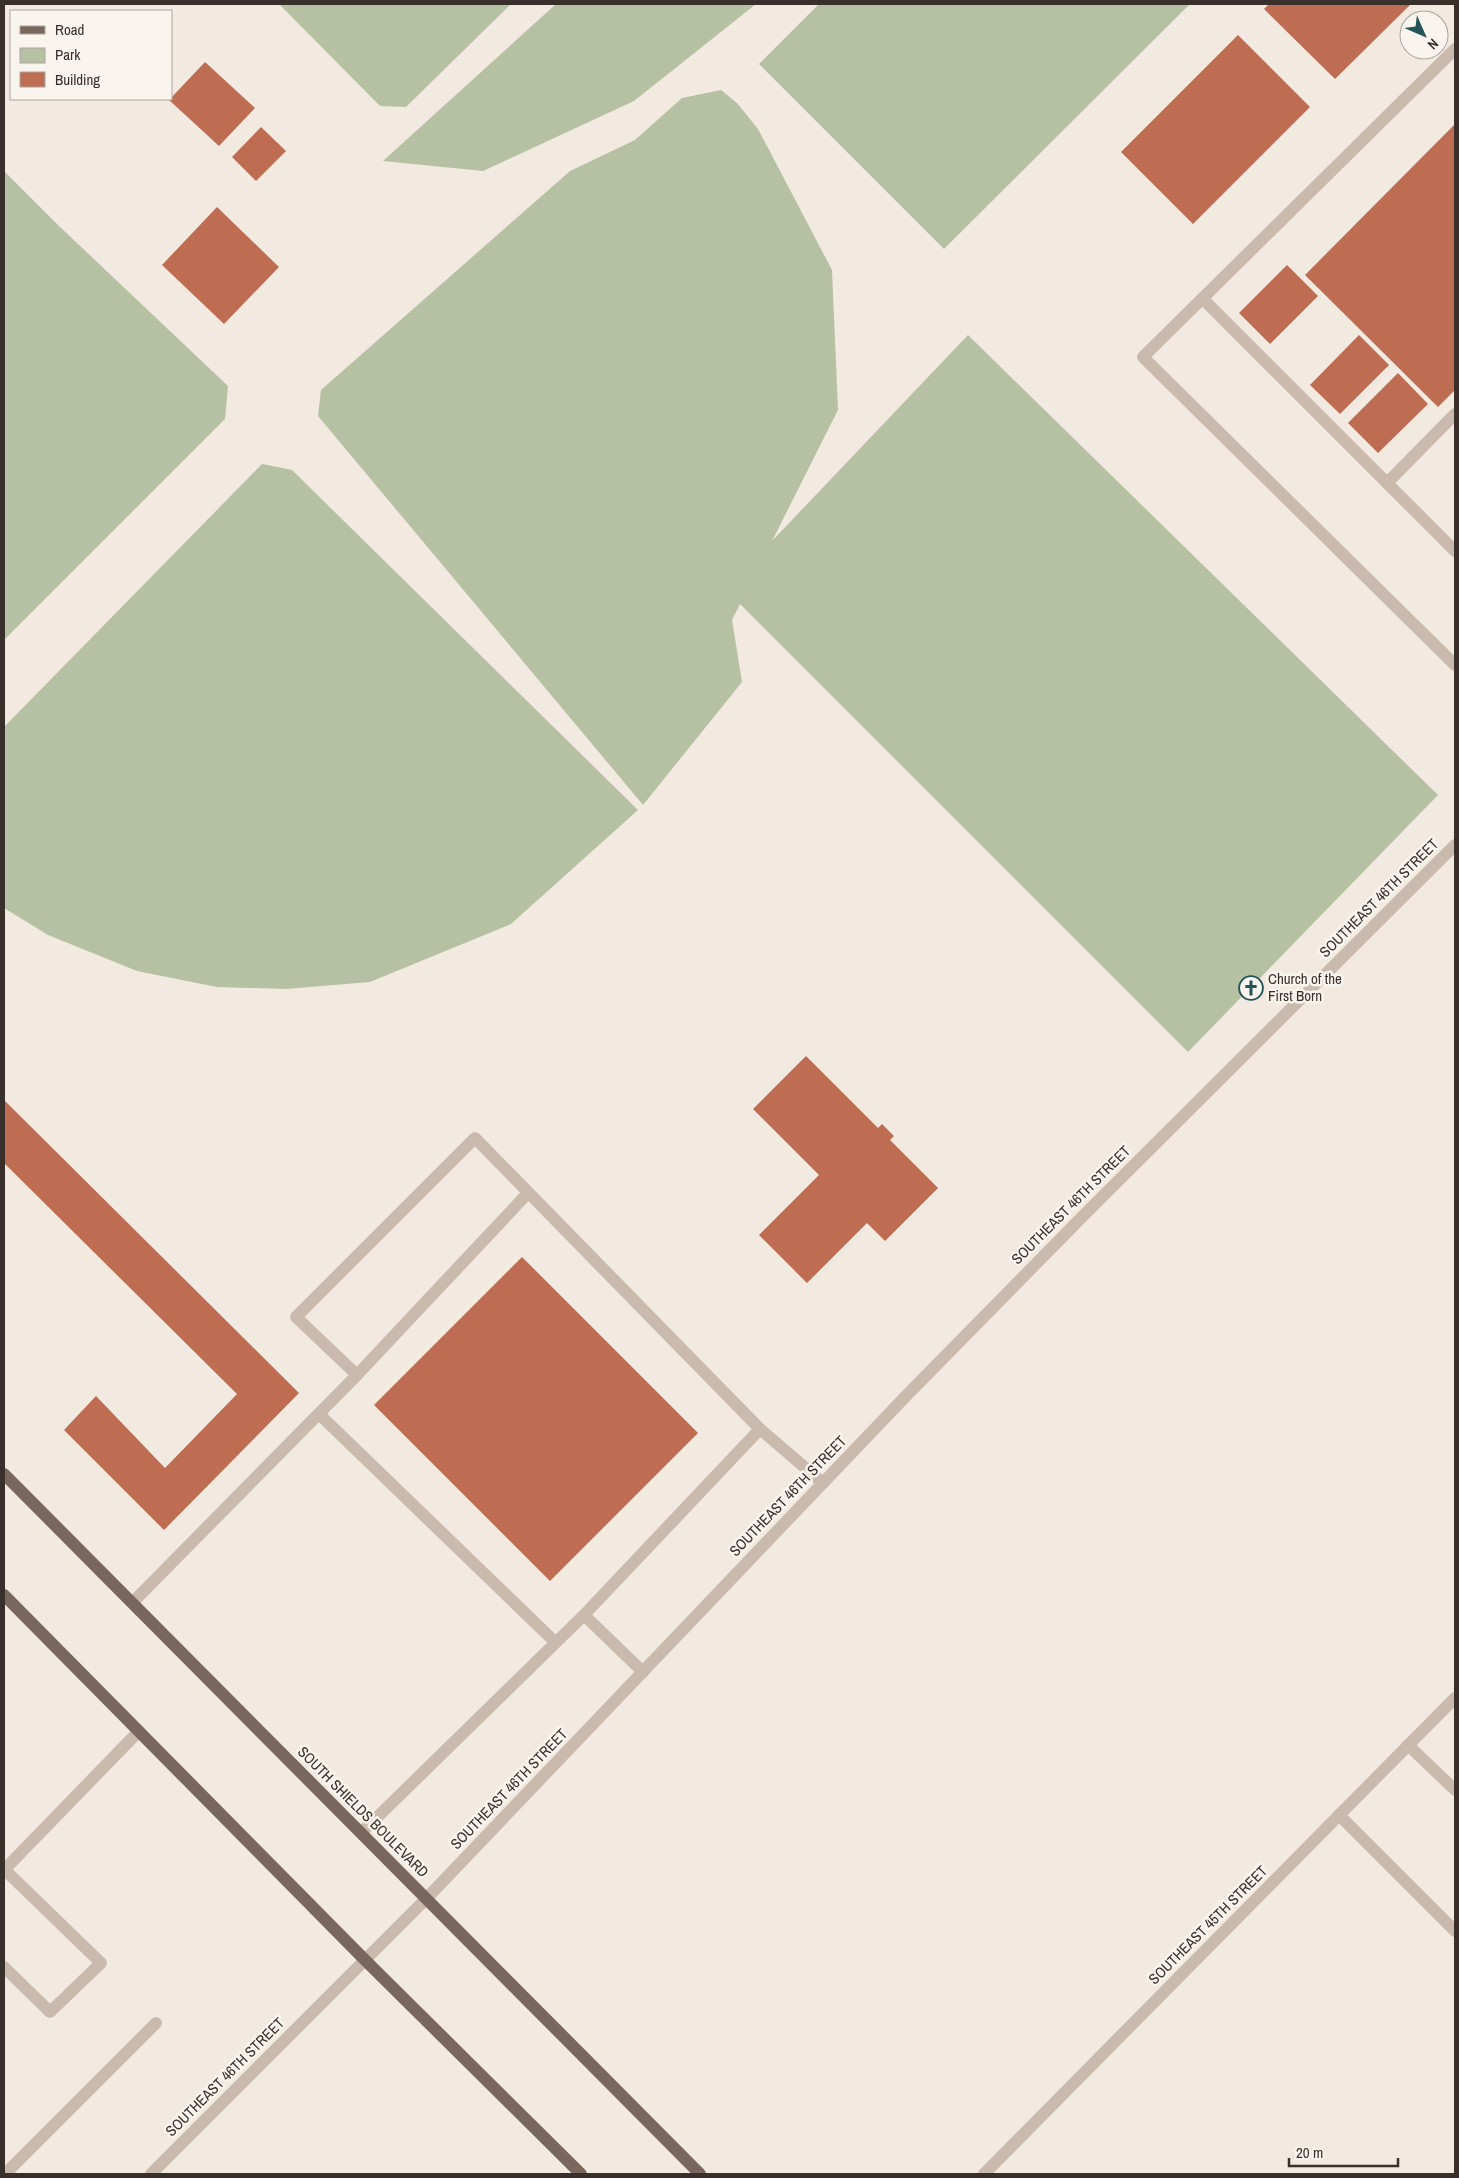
<svg xmlns="http://www.w3.org/2000/svg" width="1459" height="2178" font-family="'Archivo Narrow',sans-serif">
  <style>
    .green { fill: #b6c0a2 }
    .building { fill: #be6d53 }
    .lines { fill: none; stroke-linecap: round; stroke-linejoin: round }
    .lane { stroke: #cabaad; stroke-width: 12 }
    .street { stroke: #cabaad; stroke-width: 12 }
    .primary { stroke: #79675e; stroke-width: 12 }
    .labels { text-anchor: middle; stroke-width: 5; stroke-linejoin: round; paint-order: stroke }
    .street-label { font-size: 15px; fill: #39302b; stroke: #faf4ee }
    .poi-label { font-size: 15px; fill: #39302b; stroke: #faf4ee; text-anchor: start }
  </style>
  <rect width="100%" height="100%" fill="#f2eae1"/>
  <!-- green -->
  <g class="green">
    <path d="M279,4H511L406,107L380,106Z"/>
    <path d="M556,4H756L634,101L483,171L383,161Z"/>
    <path d="M819,4H1190L944,249L759,64Z"/>
    <path d="M721,90L737,103L758,129L832,270L838,410L772,541L968,335L1438,795L1188,1052L740,604L732,620L742,682L643,805L318,416L321,390L570,171L635,140L682,98Z"/>
    <path d="M4,171L59,226L228,386L225,419L4,640Z"/>
    <path d="M262,464L292,470L638,810L511,924L370,982L286,989L217,987L137,971L48,935L4,908V727Z"/>
  </g>
  <!-- building -->
  <g class="building">
    <path d="M1269,4H1411L1335,79L1264,9Z"/>
    <path d="M1238,35L1310,107L1193,224L1121,152Z"/>
    <path d="M205,62L255,108L219,146L169,100Z"/>
    <path d="M1455,124V390L1438,407L1305,275Z"/>
    <path d="M261,127L286,151L256,181L232,157Z"/>
    <path d="M217,207L279,267L224,324L162,265Z"/>
    <path d="M1287,265L1318,296L1270,344L1239,313Z"/>
    <path d="M1359,335L1389,365L1340,414L1310,385Z"/>
    <path d="M1398,373L1428,404L1378,453L1348,423Z"/>
    <path d="M806,1056L878,1128L882,1124L894,1136L890,1140L938,1188L885,1241L867,1223L807,1283L759,1235L819,1175L753,1109Z"/>
    <path d="M4,1100L299,1393L164,1530L64,1430L96,1396L165,1468L237,1394L4,1163Z"/>
    <path d="M522,1257L698,1433L550,1581L374,1405Z"/>
  </g>
  <g class="lines">
    <!-- lane -->
    <g class="lane">
      <path d="M1455,49L1143,357L1455,665"/>
      <path d="M1203,299L1455,551"/>
      <path d="M1387,483L1455,414"/>
      <path d="M357,1375L528,1193"/>
      <path d="M319,1414L555,1642"/>
      <path d="M133,1602L357,1375L296,1317L475,1138L760,1429L823,1483"/>
      <path d="M584,1615L643,1672"/>
      <path d="M1408,1745L1455,1790"/>
      <path d="M1339,1815L1455,1931"/>
      <path d="M361,1833L584,1615L760,1429"/>
      <path d="M4,1870L139,1731"/>
      <path d="M4,1967L50,2012L101,1963L4,1869"/>
      <path d="M5,2174L156,2023"/>
    </g>
    <!-- street -->
    <g class="street">
      <path d="M151,2174L426,1899L905,1397L1083,1216L1455,845"/>
      <path d="M984,2174L1455,1698"/>
    </g>
    <!-- primary -->
    <g class="primary">
      <path d="M4,1474L700,2174"/>
      <path d="M4,1595L365,1960L581,2174"/>
    </g>
  </g>
  <!-- icons -->
  <defs>
    <g id="church-ring" transform="scale(1.25)"><circle r="9.5" fill="#faf4ee" stroke="#235458" stroke-width="1.5"/><path d="M-1.2-6h2.4v3.5h3.3v2.4h-3.3V6h-2.4V-.1h-3.3v-2.4h3.3Z" fill="#235458"/></g>
  </defs>
  <g fill-rule="evenodd">
    <use href="#church-ring" x="1251" y="988"/>
  </g>
  <g class="labels">
    <!-- street labels -->
    <g class="street-label">
      <text transform="translate(1379 898) rotate(-45)" y="5">SOUTHEAST 46TH STREET</text>
      <text transform="translate(1071 1205) rotate(-45)" y="5">SOUTHEAST 46TH STREET</text>
      <text transform="translate(788 1496) rotate(-46)" y="5">SOUTHEAST 46TH STREET</text>
      <text transform="translate(509 1789) rotate(-46)" y="5">SOUTHEAST 46TH STREET</text>
      <text transform="translate(363 1812) rotate(45)" y="5">SOUTH SHIELDS BOULEVARD</text>
      <text transform="translate(1208 1925) rotate(-45)" y="5">SOUTHEAST 45TH STREET</text>
      <text transform="translate(225 2077) rotate(-45)" y="5">SOUTHEAST 46TH STREET</text>
    </g>
    <!-- poi labels -->
    <g class="poi-label">
      <text x="1268" y="984">Church of the<tspan x="1268" dy="17">First Born</tspan></text>
    </g>
  </g>
  <!-- border -->
  <rect width="1459" height="2178" fill="none" stroke="#39302b" stroke-width="10"/>
  <!-- legend -->
  <rect x="10" y="10" width="162" height="90" fill="#faf4ee" stroke="#ada6a0"/>
  <rect x="20" y="26" width="25" height="8" fill="#79675e" stroke="#ada6a0"/>
  <text x="55" y="35" font-size="15" fill="#39302b">Road</text>
  <rect x="20" y="48" width="25" height="15" fill="#b6c0a2" stroke="#ada6a0"/>
  <text x="55" y="60" font-size="15" fill="#39302b">Park</text>
  <rect x="20" y="72" width="25" height="15" fill="#be6d53" stroke="#ada6a0"/>
  <text x="55" y="85" font-size="15" fill="#39302b">Building</text>
  <!-- north arrow -->
  <g transform="translate(1424 35) rotate(135)"><circle r="24" fill="#faf4ee" stroke="#ada6a0"/>
  <path d="M0-4L9 19L0 12L-9 19Z" fill="#235458"/>
  <text y="-8" font-size="14" font-weight="bold" text-anchor="middle" fill="#39302b">N</text>
  </g>
  <!-- scale -->
  <path d="M1289 2158v8h109v-8" fill="none" stroke="#39302b" stroke-width="2.5"/>
  <text x="1296" y="2158" font-size="15" fill="#39302b" stroke="#faf4ee" stroke-width="4" paint-order="stroke">20 m</text>
</svg>
